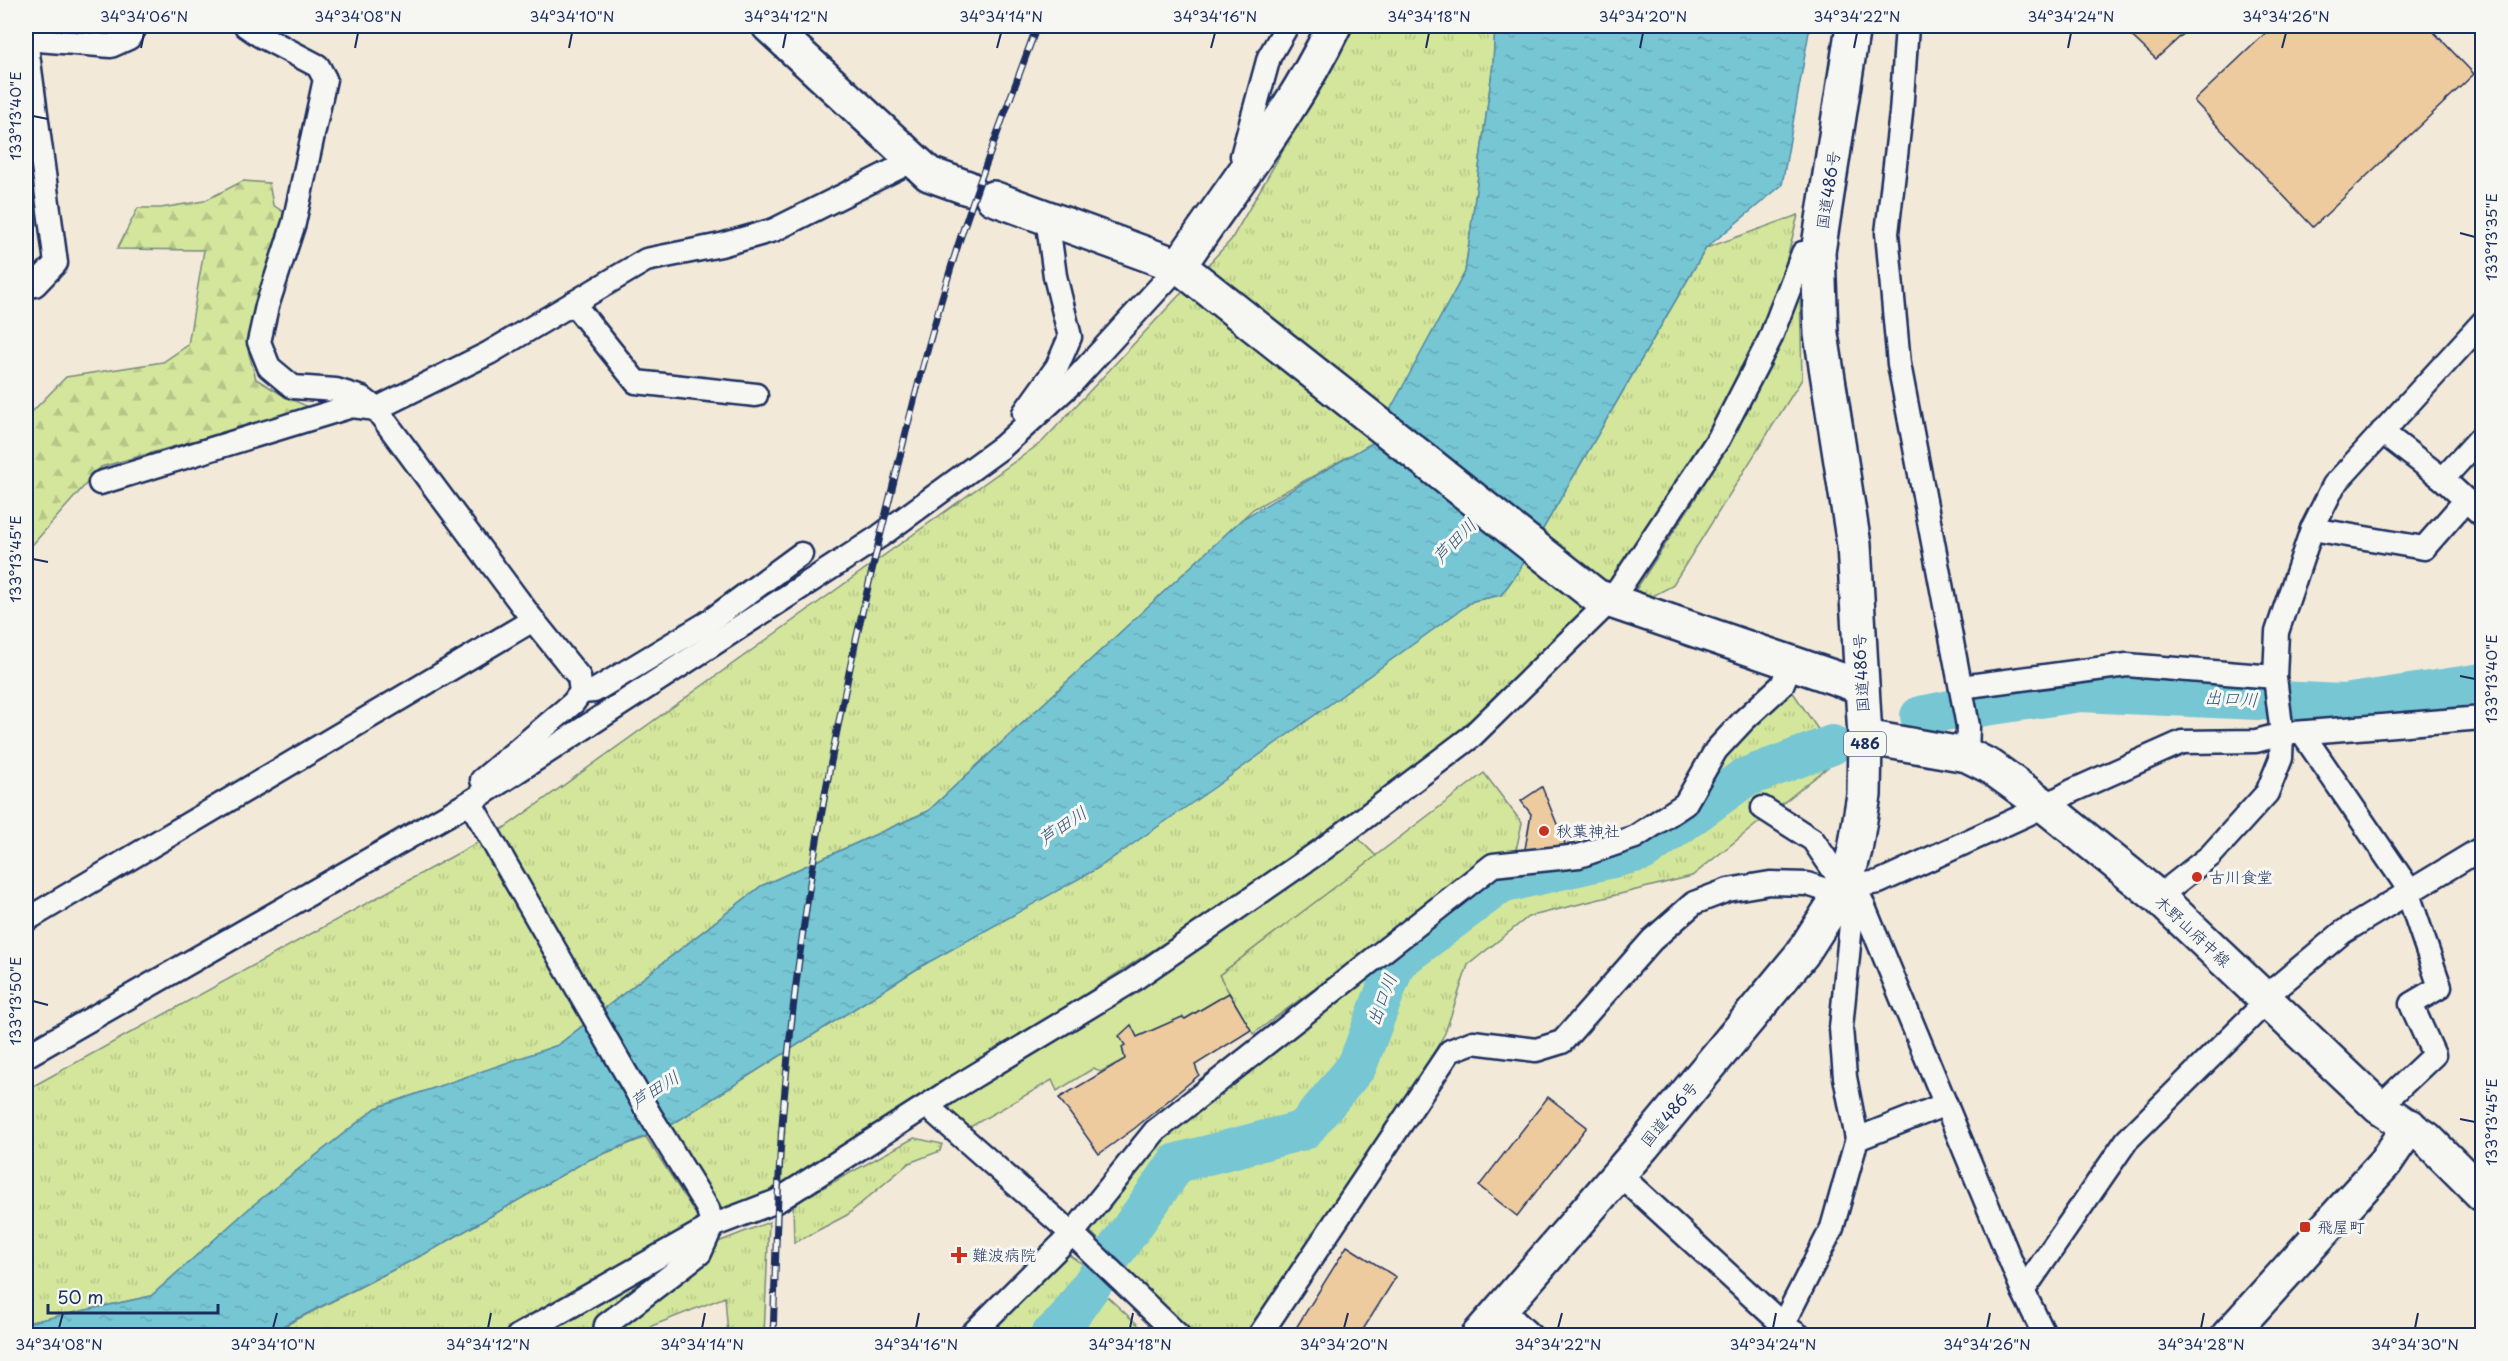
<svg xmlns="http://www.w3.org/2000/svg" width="2508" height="1361" font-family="'Playpen Sans','Klee One',sans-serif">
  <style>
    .grass { fill: url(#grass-tufts); stroke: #778a7c; stroke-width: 1.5 }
    .forest { fill: url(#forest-firs); stroke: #778a7c; stroke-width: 1.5 }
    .garden { fill: #d3e69b; stroke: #778a7c; stroke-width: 1.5 }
    .water { fill: url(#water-ripples); stroke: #528aa5; stroke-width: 1.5 }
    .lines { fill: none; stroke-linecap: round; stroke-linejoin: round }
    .river { stroke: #77c6d4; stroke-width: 40 }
    .building { fill: #edcb9e; stroke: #1b2f5e; stroke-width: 1.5 }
    .street-casing { stroke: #1b2f5e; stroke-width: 27 }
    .secondary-casing { stroke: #1b2f5e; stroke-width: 38 }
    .highway-casing { stroke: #1b2f5e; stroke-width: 38 }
    .street { stroke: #f6f6f2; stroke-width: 22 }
    .secondary { stroke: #f6f6f2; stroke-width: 33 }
    .highway { stroke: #f6f6f2; stroke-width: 33 }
    .rail-casing { stroke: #1b2f5e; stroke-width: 7 }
    .rail { stroke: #f6f6f2; stroke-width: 4.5; stroke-dasharray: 14; stroke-linecap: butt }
    .ticks { fill: none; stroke: #1b2f5e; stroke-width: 2 }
    .poi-dot { fill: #c8321e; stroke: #f6f6f2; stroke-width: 2 }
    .labels { text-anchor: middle; stroke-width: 6; stroke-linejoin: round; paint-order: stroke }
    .shield { fill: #f6f6f2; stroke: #5d6b8a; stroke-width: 1.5 }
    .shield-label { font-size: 15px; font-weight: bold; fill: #1b2f5e }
    .street-label { font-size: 16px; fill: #1b2f5e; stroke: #f6f6f2 }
    .poi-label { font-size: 16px; fill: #1b2f5e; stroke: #f6f6f2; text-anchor: start }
    .water-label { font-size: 18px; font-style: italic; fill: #32557c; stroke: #f6f6f2 }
    .neatline { fill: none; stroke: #1b2f5e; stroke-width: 2 }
    .ticks-label { font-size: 15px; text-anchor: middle; fill: #1b2f5e }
  </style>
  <defs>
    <pattern id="grass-tufts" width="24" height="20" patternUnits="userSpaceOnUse" patternTransform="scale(1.5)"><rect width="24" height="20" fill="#d3e69b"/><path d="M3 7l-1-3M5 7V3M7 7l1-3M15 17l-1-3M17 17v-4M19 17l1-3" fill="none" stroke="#b5c688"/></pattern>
    <pattern id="forest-firs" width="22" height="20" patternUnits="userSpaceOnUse" patternTransform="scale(1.5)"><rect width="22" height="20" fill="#d3e69b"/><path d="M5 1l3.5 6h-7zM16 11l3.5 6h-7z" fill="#b5c688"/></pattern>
    <pattern id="water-ripples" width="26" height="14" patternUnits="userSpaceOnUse" patternTransform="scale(1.5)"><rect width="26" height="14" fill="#77c6d4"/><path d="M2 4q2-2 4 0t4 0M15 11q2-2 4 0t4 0" fill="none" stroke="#66aab8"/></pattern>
  </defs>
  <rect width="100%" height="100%" fill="#f3e9d9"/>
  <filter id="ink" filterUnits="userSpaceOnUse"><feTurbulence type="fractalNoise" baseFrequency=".0167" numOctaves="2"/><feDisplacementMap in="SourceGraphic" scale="12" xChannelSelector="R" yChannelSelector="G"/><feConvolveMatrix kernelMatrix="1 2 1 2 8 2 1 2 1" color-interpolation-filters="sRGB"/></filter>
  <g filter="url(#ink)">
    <!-- grass -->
    <g class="grass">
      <path d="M1355,26H1495L1493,64L1465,272L1373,443L1253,509L928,811L761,886L558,1045L376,1108L252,1206L151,1296L26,1323V1090L504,828L1042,442L1231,240Z"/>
      <path d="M1798,215L1778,294L1718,424L1622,566L1582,617L1469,723L1290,861L990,1056L787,1186L716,1210L668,1127L920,967L1473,601L1501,595L1518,572L1706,248Z"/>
      <path d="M1800,292L1802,379L1672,586L1647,599L1635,591L1695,499Z"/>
      <path d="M1790,688L1838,759L1692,876L1528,917L1468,965L1445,1033L1389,1132L1337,1201L1246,1335H1193L1088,1229L1156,1144L1495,873L1634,847Z"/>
      <path d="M1484,773L1522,823L1515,855L1492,858L1253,1034L1219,975Z"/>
      <path d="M646,1137L697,1216L692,1229L503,1335L265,1336L434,1249L586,1161Z"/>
      <path d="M914,1138L942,1144L940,1151L909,1163L847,1215L794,1243L793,1204Z"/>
      <path d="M769,1222L764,1335H728L725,1297L629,1335L611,1336L713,1244Z"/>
      <path d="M1069,1255L1092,1270L1055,1320L1036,1335L977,1336Z"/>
      <path d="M679,1258L592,1328L591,1335L541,1336Z"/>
    </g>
    <!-- forest -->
    <path class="forest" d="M243,181L269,183L273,205L291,217L261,286L248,350L256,379L284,396L311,408L101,467L26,552V418L66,377L163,362L188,345L204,250L117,249L138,208H161L204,201Z"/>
    <!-- garden -->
    <g class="garden">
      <path d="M1358,838L1376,856L1219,975L1229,993L1185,1019L1182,1017L1137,1037L1131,1026L1125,1045L1122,1047L1125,1059L1100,1072L1094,1068L1057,1091L1052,1080L970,1127L951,1119L950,1105L960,1095L1225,928Z"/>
      <path d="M1101,1291L1149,1335H1058Z"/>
    </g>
    <!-- water -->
    <path class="water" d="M1495,26H1810L1782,185L1706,248L1518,572L1501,595L1473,601L1215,787L1098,868L920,967L668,1127L586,1161L434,1249L265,1335H26V1323L151,1296L252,1206L376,1108L558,1045L761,886L928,811L1242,519L1372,443L1465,272L1493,64Z"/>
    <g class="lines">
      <!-- river -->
      <g class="river">
        <path d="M1979,707L2080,692L2344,704L2482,683"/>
        <path d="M1920,716L1950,710"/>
        <path d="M1050,1336L1066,1321L1177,1163L1304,1130L1357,1066L1396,962L1500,884L1643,851L1744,778L1832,745"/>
      </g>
    </g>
    <!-- building -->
    <g class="building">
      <path d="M2121,26H2192L2156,59Z"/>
      <path d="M2273,26H2428L2474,74L2313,227L2194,101Z"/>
      <path d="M1542,787L1567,849L1524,855L1531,814L1521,801Z"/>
      <path d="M1229,993L1251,1030L1195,1065L1199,1075L1135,1128L1099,1154L1059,1098L1125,1059L1122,1047L1125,1045L1119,1036L1131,1025L1137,1037L1182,1017L1185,1019Z"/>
      <path d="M1548,1097L1587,1127L1517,1216L1479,1186Z"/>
      <path d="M1347,1246L1396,1277L1359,1336H1291Z"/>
    </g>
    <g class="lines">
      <!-- street casing -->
      <g class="street-casing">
        <g id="street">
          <path d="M246,26L259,35L318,66L325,79L294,223L267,306L259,342L269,367L293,387L336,390L362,398L376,409L533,620L579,677L581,692L573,703L482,780"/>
          <path d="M1907,26L1901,113L1887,233L1899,364L1968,726L1967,755"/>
          <path d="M26,39L111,46L129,38L136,26"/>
          <path d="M1249,165L1242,156L1269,57L1287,26"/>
          <path d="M26,286L35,285L56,263L26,39"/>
          <path d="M573,303L636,382L756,395"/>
          <path d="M1024,413L1057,367L1070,337L1055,276L1047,217"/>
          <path d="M2382,432L2443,479L2482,515"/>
          <path d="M2443,479L2482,436"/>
          <path d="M100,483L352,406L376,409L489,353L646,260L721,245L774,230L914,160"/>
          <path d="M2312,529L2424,548L2466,500"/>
          <path d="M1961,687L2127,665L2275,677"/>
          <path d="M581,692L594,691L707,623L801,554"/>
          <path d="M2302,733L2404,882L2440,987L2411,1004L2434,1055L2379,1107"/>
          <path d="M470,802L650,1115L708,1209L712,1226L700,1253L606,1325L604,1336"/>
          <path d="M1763,808L1813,840L1845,887L1861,900L2023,1291L2045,1336"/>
          <path d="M2158,897L2210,856L2267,793L2281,758L2282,734L2275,677L2277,632L2312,529L2334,485L2482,323"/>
          <path d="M26,920L533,620"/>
          <path d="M26,1056L470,802L880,536L1002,447L1071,384L1179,266"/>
          <path d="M927,1106L1080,1241L1179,1336"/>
          <path d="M1857,1139L1946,1104"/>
          <path d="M1619,1174L1783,1325L1800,1336"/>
          <path d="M2023,1291L2127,1140L2257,1011L2265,997L2343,932L2482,848"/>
          <path d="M1502,1309L1531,1336"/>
          <path d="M518,1336L712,1226L777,1201L948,1092L1130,982L1323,849L1471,737L1610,601L1621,586L1719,438L1770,339L1803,253L1818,252"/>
          <path d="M970,1336L1072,1234L1155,1131L1493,865L1579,856L1635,837L1685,804L1716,750L1744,720L1782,685L1791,663"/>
          <path d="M1259,1336L1450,1051L1473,1042L1536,1050L1562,1042L1652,940L1694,903L1728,890L1770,883L1807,884L1826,890L1879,882L2045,806L2072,791L2182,742L2256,741L2282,734L2482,718"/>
          <path d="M1777,1336L1832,1228L1857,1139L1845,1077L1841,1028L1851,924L1845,887"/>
        </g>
      </g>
      <!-- secondary casing -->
      <g class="secondary-casing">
        <g id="secondary">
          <path d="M769,26L929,174L968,188"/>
          <path d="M993,198L1179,266L1596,596L1862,687"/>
          <path d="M1179,266C1232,187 1293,112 1334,26"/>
          <path d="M1865,737L1967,755L1991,767L2045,806L2158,897L2379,1107L2426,1138L2482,1194"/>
          <path d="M2228,1336L2385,1163L2410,1126"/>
        </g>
      </g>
      <!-- highway casing -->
      <g class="highway-casing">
        <path id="highway" d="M1478,1336L1644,1145L1802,954L1845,887L1855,850L1864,795L1865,737L1854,545L1821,334L1818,252L1853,26"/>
      </g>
      <!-- street -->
      <use href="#street" class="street"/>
      <!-- secondary -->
      <use href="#secondary" class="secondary"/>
      <!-- highway -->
      <use href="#highway" class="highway"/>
      <!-- rail casing -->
      <g class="rail-casing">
        <path id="rail" d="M773,1336C776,1257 777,1178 784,1100C801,894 841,689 892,489C912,406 933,323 959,242C983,169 1011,97 1037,26"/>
      </g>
      <!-- rail -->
      <use href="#rail" class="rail"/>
    </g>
  </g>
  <!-- ticks -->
  <path class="ticks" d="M141,48L144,33M355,48L358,33M569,48L572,33M783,48L786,33M997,48L1001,33M1211,48L1215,33M1426,48L1429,33M1640,48L1643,33M1854,48L1857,33M2068,48L2071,33M2282,48L2286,33M33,116L48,119M2460,233L2475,237M33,559L48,562M2460,676L2475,679M33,1001L48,1005M2460,1119L2475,1122M59,1328L63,1313M273,1328L277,1313M488,1328L491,1313M702,1328L705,1313M916,1328L919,1313M1130,1328L1133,1313M1344,1328L1348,1313M1558,1328L1562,1313M1773,1328L1776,1313M1987,1328L1990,1313M2201,1328L2204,1313M2415,1328L2418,1313"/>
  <!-- markers -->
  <g class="poi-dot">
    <circle cx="1544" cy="831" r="6"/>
    <circle cx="2197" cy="877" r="6"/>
    <rect x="2299" y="1221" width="12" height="12" rx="3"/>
    <path d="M956 1246h6v6h6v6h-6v6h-6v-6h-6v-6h6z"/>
  </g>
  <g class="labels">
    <!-- shield labels -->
    <rect class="shield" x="1844" y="732" width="42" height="24" rx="4.5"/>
    <g class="shield-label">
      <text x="1865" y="749">486</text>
    </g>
    <!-- street labels -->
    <g class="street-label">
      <text transform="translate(1828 190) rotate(-81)" y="6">国道486号</text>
      <text transform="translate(1861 673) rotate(-93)" y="6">国道486号</text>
      <text transform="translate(2193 931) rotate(43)" y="6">木野山府中線</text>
      <text transform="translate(1669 1114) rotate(-50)" y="6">国道486号</text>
    </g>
    <!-- poi labels -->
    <g class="poi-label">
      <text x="1556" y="837">秋葉神社</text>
      <text x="2209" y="883">古川食堂</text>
      <text x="2317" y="1233">飛屋町</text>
      <text x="972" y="1261">難波病院</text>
    </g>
    <!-- water labels -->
    <g class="water-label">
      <text transform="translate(1455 541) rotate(-46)" y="6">芦田川</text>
      <text transform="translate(2231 699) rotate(3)" y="6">出口川</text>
      <text transform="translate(1063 826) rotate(-34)" y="6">芦田川</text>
      <text transform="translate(1382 1000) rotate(-69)" y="6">出口川</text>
      <text transform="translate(655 1090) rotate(-32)" y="6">芦田川</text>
    </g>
  </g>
  <!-- margin -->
  <rect width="2508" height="1361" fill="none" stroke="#f6f6f2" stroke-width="66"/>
  <!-- scale -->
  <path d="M48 1304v9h170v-9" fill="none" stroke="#1b2f5e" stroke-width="3"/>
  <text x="57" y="1304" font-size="18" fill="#1b2f5e" stroke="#f6f6f2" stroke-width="4.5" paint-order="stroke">50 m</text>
  <rect x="33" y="33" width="2442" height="1295" class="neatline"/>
  <g class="ticks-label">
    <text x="144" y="22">34°34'06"N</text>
    <text x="358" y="22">34°34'08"N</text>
    <text x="572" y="22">34°34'10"N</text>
    <text x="786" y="22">34°34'12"N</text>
    <text x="1001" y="22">34°34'14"N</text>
    <text x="1215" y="22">34°34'16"N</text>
    <text x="1429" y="22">34°34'18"N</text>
    <text x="1643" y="22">34°34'20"N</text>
    <text x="1857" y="22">34°34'22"N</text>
    <text x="2071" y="22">34°34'24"N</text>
    <text x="2286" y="22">34°34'26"N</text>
    <text transform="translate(16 116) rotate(-90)" y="5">133°13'40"E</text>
    <text transform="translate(2492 237) rotate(-90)" y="5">133°13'35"E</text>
    <text transform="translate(16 559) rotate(-90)" y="5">133°13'45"E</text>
    <text transform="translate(2492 679) rotate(-90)" y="5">133°13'40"E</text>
    <text transform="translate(16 1001) rotate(-90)" y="5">133°13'50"E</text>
    <text transform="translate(2492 1122) rotate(-90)" y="5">133°13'45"E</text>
    <text x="59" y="1350">34°34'08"N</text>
    <text x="273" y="1350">34°34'10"N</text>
    <text x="488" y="1350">34°34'12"N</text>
    <text x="702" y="1350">34°34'14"N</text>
    <text x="916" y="1350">34°34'16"N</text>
    <text x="1130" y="1350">34°34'18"N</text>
    <text x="1344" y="1350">34°34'20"N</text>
    <text x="1558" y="1350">34°34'22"N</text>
    <text x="1773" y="1350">34°34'24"N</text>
    <text x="1987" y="1350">34°34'26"N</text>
    <text x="2201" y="1350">34°34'28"N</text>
    <text x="2415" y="1350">34°34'30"N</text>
  </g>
</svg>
